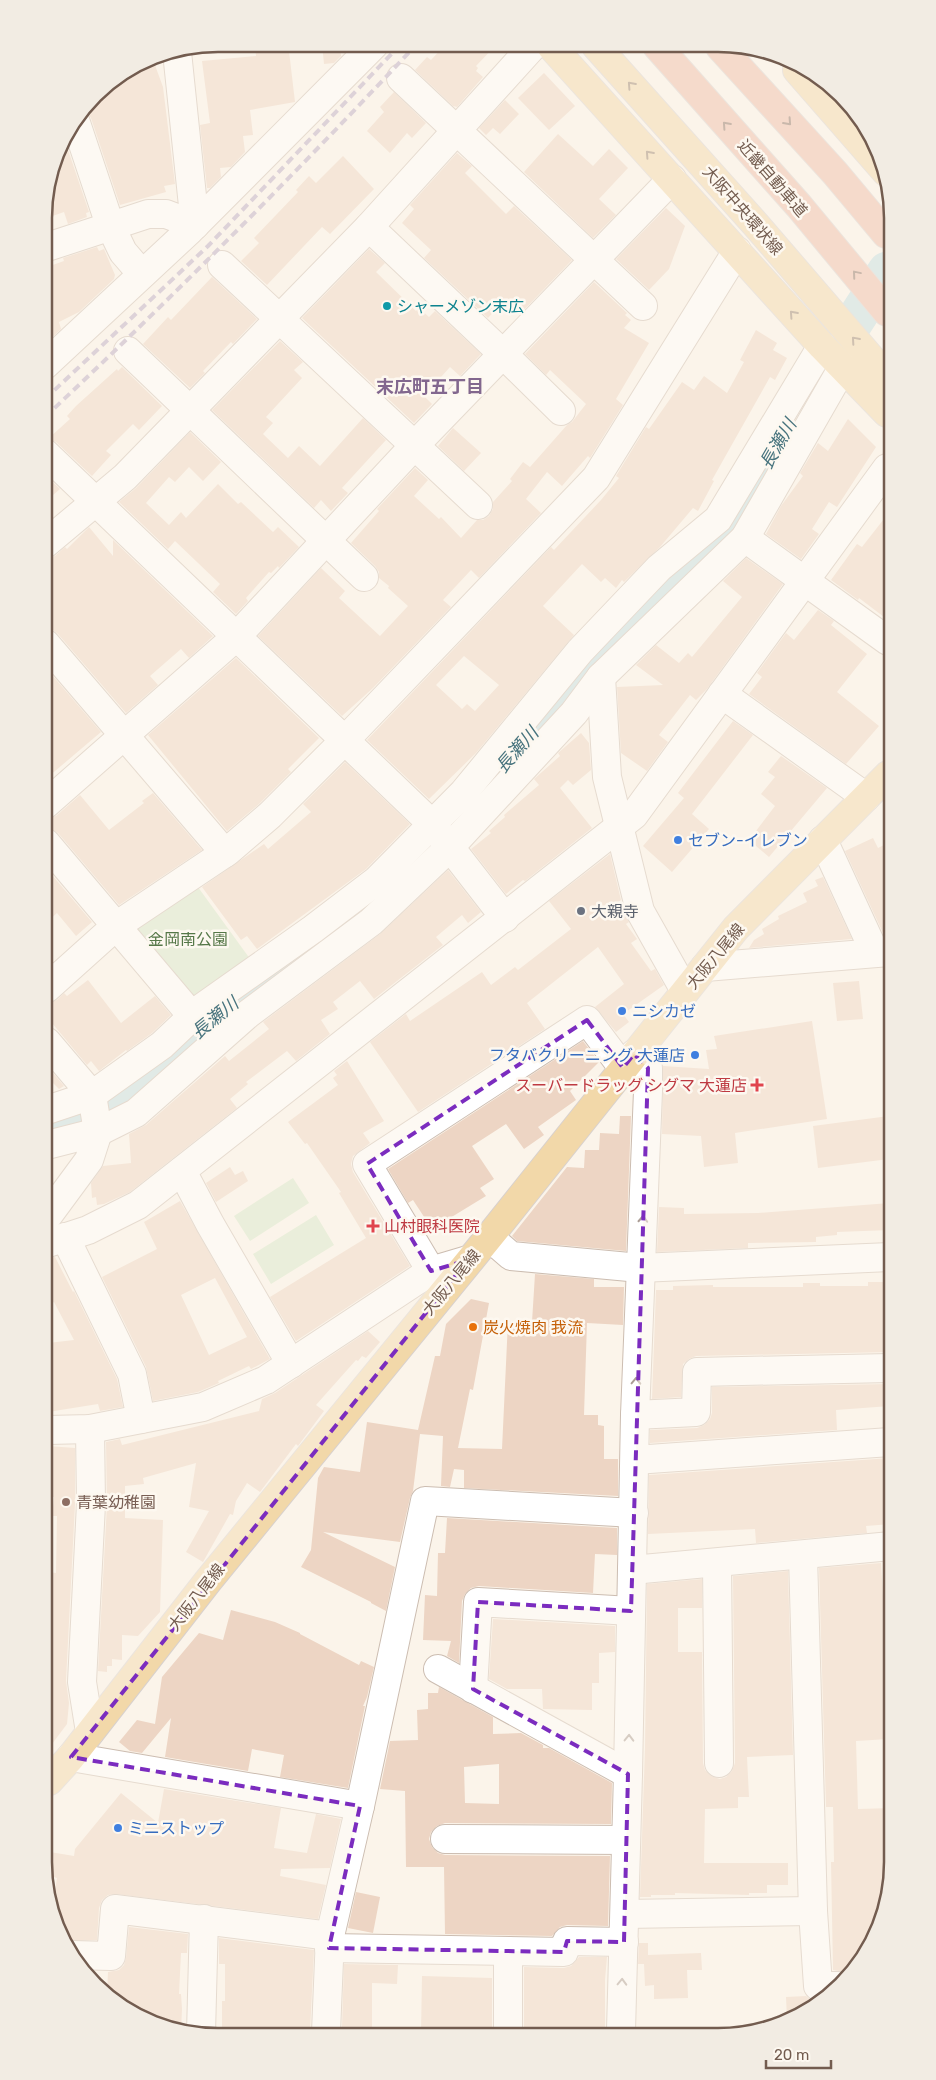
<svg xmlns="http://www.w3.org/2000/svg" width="936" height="2080" font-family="Rubik,'Noto Sans JP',sans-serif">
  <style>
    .green { fill: #d5e7c9 }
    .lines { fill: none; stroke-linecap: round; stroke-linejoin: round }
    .river { stroke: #c0dde3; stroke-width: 39 }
    .building { fill: #edd5c4; fill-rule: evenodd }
    .minor-casing { stroke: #ccbdb1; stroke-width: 30 }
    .major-casing { stroke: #d8d1ce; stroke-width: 30 }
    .highway-casing { stroke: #d8d1ce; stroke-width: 30 }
    .minor { stroke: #fff; stroke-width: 28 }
    .major { stroke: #f2d8a9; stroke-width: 28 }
    .highway { stroke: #eebaa7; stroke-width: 28 }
    .rail { stroke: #b8a8c4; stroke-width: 4; stroke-dasharray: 8 5; stroke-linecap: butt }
    .oneway { stroke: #99816a }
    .oneway2 { stroke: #8c6f61 }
    .oneway3 { stroke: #ab9d95 }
    .marked { fill: none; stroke: #7b2cbf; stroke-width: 4; stroke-dasharray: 10 6; stroke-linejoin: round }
    .culture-dot { fill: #0f9aa8; stroke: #fdf8f0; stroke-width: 2 }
    .shop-dot { fill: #3f7fe0; stroke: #fdf8f0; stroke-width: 2 }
    .worship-dot { fill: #6b7280; stroke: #fdf8f0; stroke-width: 2 }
    .health-dot { fill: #e0444e; stroke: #fdf8f0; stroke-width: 2 }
    .food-dot { fill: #e8710a; stroke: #fdf8f0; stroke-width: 2 }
    .education-dot { fill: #8d6e63; stroke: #fdf8f0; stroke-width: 2 }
    .labels { text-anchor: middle; stroke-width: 5; stroke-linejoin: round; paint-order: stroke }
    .street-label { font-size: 16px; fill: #735c4f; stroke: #fdf8f0 }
    .culture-label { font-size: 16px; fill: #0d838f; stroke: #fdf8f0; text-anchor: start }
    .shop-label { font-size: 16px; fill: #366cbe; stroke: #fdf8f0; text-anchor: start }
    .worship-label { font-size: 16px; fill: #5b616d; stroke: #fdf8f0; text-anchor: start }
    .park-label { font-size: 16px; fill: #567849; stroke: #fdf8f0 }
    .health-label { font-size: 16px; fill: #be3a42; stroke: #fdf8f0; text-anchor: end }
    .food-label { font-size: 16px; fill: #c56008; stroke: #fdf8f0; text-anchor: start }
    .education-label { font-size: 16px; fill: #785e54; stroke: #fdf8f0; text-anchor: start }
    .neighbourhood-label { font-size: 18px; font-weight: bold; fill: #82678e; stroke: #fdf8f0 }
    .water-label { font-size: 18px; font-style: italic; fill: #47737d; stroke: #fdf8f0 }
    .rim { fill: none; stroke: #735c4f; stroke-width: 2.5 }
  </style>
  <rect width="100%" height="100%" fill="#fbf4ea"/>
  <!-- green -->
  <g class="green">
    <path d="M195,883L253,963L190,1009L132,929Z"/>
    <path d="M293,1178L309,1203L250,1241L234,1216Z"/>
    <path d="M316,1215L334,1245L271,1284L253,1254Z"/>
  </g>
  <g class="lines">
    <!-- river -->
    <g class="river">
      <path d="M826,365L887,271"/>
      <path d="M468,807L620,632L730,528L781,439"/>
      <path d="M47,1129L86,1117L132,1090L215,1016L298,956"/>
    </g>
  </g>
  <!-- building -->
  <g class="building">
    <path d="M255,44H281V52L289,51L295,102L250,110L253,135L243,136L245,152L231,167L220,168L221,177L210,188H207L200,125L210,123L202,61L256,56Z"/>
    <path d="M322,44H340L341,56L334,63L324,64Z"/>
    <path d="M445,45H496L476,66L478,68L476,71L483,77L457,107L453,106L415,70L427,57L431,60Z"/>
    <path d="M152,57L163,87L175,184L164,186L166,192L120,205L91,118L85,111L103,87Z"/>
    <path d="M544,73L575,106L549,130L518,98Z"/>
    <path d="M394,92L426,123L412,138L407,133L390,153L367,131L384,112L380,107Z"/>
    <path d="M505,100L519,114L500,134L493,128L486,135L479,128Z"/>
    <path d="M558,134L593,166L609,149L628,168L599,199L616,215L593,238L524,172Z"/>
    <path d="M64,138L89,212L86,213L87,217L68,224L64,212L44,219V207L62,141Z"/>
    <path d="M457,153L472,166L465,173L506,214L514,206L572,260L521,313L505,299L488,318L424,258L431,250L402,223L414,209L410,205Z"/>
    <path d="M343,156L374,189L330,234L322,227L267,285L241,261L259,243L254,238L298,192L296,190L309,176L316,183Z"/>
    <path d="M666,208L685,226L669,269L649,290L616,259Z"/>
    <path d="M97,247L99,251L104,249L115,275L114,279L79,312L59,322L61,329L45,344L44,268L64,261L63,258Z"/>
    <path d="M369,249L385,263L376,272L416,311L419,308L429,317L435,311L481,354L460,376L450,367L424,396L432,404L414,423L302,318Z"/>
    <path d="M212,277L257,319L233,344L231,342L203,371L205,373L190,388L143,344L168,317L171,320Z"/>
    <path d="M594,282L627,313L625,315L631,320L624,328L649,343L616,399L623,405L590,458L588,456L562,486L547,472L526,499L541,513L479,578L471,570L443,600L451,607L373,688L342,716L258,636L321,568L345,591L339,598L380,636L408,606L388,588L389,586L379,578V572L375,566L351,543L379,511L377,509L415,468L428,480L414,496L439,519L441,517L461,538L477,520H483L489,516L493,509V502L512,481L510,479L523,462L530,467L567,425L572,422L586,404L550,370L546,375L525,354Z"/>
    <path d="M756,330L777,343L773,350L787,358L775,380L770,377L712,480L714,481L698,511L693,508L660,547L624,582L622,580L616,588L605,578L601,582L582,564L543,606L574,635L476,753L429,799L367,740L551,547L554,550L601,500L619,478L616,476L646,427L649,429L682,382L694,390L704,376L727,393L744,362L740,360ZM464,656L499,685L475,711L467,704L462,709L436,685Z"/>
    <path d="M280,341L303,362L294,370L302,378L266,417L273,423L263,434L288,458L299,446L320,466L363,418L386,440L342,488L348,493L331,511L321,500L314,508L212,410Z"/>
    <path d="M122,367L162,406L139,430L133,424L106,451L111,455L92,476L56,442L49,438L70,419L67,416L76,406L117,369L118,371Z"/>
    <path d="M848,419L876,447L837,507L829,502L812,529L819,534L801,559L766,534L781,506L803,476L800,473L818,443L828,451Z"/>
    <path d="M453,428L481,453L464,471L438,446Z"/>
    <path d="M190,432L221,462L203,481L189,467L175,482L169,477L146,503L169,525L181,512L186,518L218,484L238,504L241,502L273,532L278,527L299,547L279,568L278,566L271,573L269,572L246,598L248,601L236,614L213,592L220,584L175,541L168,549L119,502L136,488Z"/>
    <path d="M45,475L60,489L45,502Z"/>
    <path d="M887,515V552L888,620L859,598L858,600L831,580L857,544L862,547Z"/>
    <path d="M89,527L113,556V540L213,636L189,658L181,649L150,676L158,685L126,713L58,634L52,629H46L45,559L55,556L65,547L67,549Z"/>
    <path d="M746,558L783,584L707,689L696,700L690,695L659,735L668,742L647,771L621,753L617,687L663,685L636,665L656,645L679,663L688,653L692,657L742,597L723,581Z"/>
    <path d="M818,610L834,621L831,625L867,654L837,692L879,726L846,764L749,694L762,677L757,673L786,633L794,640Z"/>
    <path d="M236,658L319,738L288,769L291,772L259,804L227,831L148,735Z"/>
    <path d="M46,668L101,732L48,777L50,780L46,783Z"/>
    <path d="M733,721L753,735L692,814L709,829L672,872L643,846L684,798L678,793Z"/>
    <path d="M581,733L589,743L591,770L573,785L568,780L560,788L592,828L525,881L523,880L506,894L471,849L491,833L489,831L505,817L504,815L539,785L534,779L560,756L558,753Z"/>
    <path d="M781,756L827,788L769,857L749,840L775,806L761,794L775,777L768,772Z"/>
    <path d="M345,762L410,824L366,869L257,949L247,936L241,940L202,887L264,844L268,849L311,812L303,804Z"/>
    <path d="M153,793L202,850L119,905L58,833L52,829L46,828V819L56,816L80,795L109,830L144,803L142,801Z"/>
    <path d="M873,838L878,848L888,843L889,930L883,933L845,851Z"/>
    <path d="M610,854L621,900L617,903L624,912L629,922L626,924L637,939L631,943L651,971L655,969L664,985L623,1014L629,1022L616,1032L595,1007L624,984L598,947L527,1003L545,1029L418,1112L370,1042L406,1014L410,1021L482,972L491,985L515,967L518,970L571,929L549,901Z"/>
    <path d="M46,868L92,922L76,936L57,913L47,922Z"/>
    <path d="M448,870L481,912L468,923L462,915L436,937L443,945L374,999L360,981L333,1002L338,1009L321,1020L330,1034L296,1061L287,1051L246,1082L248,1084L230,1099L237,1108L130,1192L104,1204L97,1205L96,1197L92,1198L91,1183L103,1166L131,1163L129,1134L146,1125L225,1056L229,1061L269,1029L263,1022L380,934Z"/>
    <path d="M823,877L852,939L749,948L754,940L764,934L762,929L779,919L778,916L807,902L803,893L818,886L815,880Z"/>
    <path d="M88,980L121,1023L155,996L171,1015L152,1033L127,1051L126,1050L99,1071L91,1061L87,1065L47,1017V1003L57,1000L64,993L67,996Z"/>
    <path d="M859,981L863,1019L837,1021L833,983Z"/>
    <path d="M812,1021L827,1119L735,1133L738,1163L704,1167L701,1136L662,1134L663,1066L709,1069L706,1050L717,1049L714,1036Z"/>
    <path d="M583,1041L599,1062L570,1091L576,1100L538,1127L544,1135L524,1149L506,1124L472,1146L494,1179L480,1188L486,1196L432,1229L413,1200L408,1203L388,1169Z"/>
    <path d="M347,1061L384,1121L363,1133L370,1143L353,1156L351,1164L353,1172L410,1266L296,1341L270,1297L366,1238L339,1193L341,1192L307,1143L305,1144L288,1122L338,1085L333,1078L337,1075L334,1071Z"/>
    <path d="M47,1066L64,1086L59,1089L47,1077Z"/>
    <path d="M620,1116H631L626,1251L517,1241L512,1236L567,1167L584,1168L585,1150H599L600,1133L619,1134Z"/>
    <path d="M889,1116V1159L818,1168L813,1126Z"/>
    <path d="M230,1167L235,1175L243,1171L248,1181L216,1202L206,1183Z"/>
    <path d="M180,1201L270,1359L251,1369L249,1366L218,1381L219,1383L198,1392L153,1401L146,1367L102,1277L157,1249L144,1222ZM215,1278L247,1337L209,1355L181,1295Z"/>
    <path d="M890,1203V1230L837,1232V1235L816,1237V1242L748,1243V1248L657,1252L659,1207L684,1208V1214L758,1213Z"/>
    <path d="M55,1257L73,1292L74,1291L117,1379L123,1407L100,1411L98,1404L48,1412V1343L74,1340L54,1302L48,1305V1258Z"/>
    <path d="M535,1274L594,1279V1287H624L623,1325L587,1323L584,1415H598V1425L604,1426V1459H618V1496L464,1488V1470L454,1469L450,1487L441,1486L443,1436L420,1434L413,1491L410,1498L400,1542L323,1532L395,1567L386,1611L371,1603V1602L301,1567L311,1550L318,1478L324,1467L360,1472L367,1422L418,1430L435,1356H440L446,1324L471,1299L489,1303L473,1390L470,1389L458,1448L502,1449L508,1321L532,1322Z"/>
    <path d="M868,1282H890V1352L696,1356L689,1359L683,1364L681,1397L652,1399L656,1290H673V1286L713,1285V1287H803V1283H820V1286H868Z"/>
    <path d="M368,1331L380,1342L366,1358L362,1356L358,1361L356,1360L316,1405L324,1411L298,1446L296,1444L260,1492L247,1483L236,1501L233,1515L230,1514L203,1562L186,1552L209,1511L189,1507L196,1463L143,1478L144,1484L125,1486V1518L163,1520L160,1612L138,1636L122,1635V1660L112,1659V1666H107V1672L98,1671L107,1505L106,1442L120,1439L122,1445L259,1411L262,1399L275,1393Z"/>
    <path d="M890,1384V1406L836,1410L837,1430L650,1443V1430L697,1428L704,1425L710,1419L712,1413V1387Z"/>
    <path d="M48,1446L75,1448V1504L66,1681L69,1703L67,1724L49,1748V1572L56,1573L57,1516H52L54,1497H48Z"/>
    <path d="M890,1458L891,1524L866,1526L867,1533L756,1543L755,1529L648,1534L649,1475Z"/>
    <path d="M447,1518L617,1528V1555L595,1554L593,1593L479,1586L471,1588L465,1594L462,1601L459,1663L447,1656L451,1641L423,1640L425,1595L437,1596L438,1553H445Z"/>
    <path d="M881,1563L886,1646H884L889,1739L856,1741L858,1809L892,1808V1840H888L887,1880H884L885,1903L879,1928L849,1976L845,1972L833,1970L831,1862H834L833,1807H826L819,1568Z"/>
    <path d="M788,1571L793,1755L747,1757L749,1797H738V1808L705,1809L704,1863H788V1885H767V1893H749V1895L675,1893V1895H651V1897H640L645,1748L647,1584L702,1579V1608H678V1652H702L703,1763L705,1770L711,1776L720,1779L726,1777L732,1771L735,1763L733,1576Z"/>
    <path d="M231,1610L275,1622L300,1633V1634L359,1665L361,1661L374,1667L367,1697L363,1706H365L348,1788L280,1777L284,1755L252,1749L248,1771L165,1757L171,1718L142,1753L130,1751L119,1742L137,1720L155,1724L162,1677L199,1633L223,1640Z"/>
    <path d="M493,1619L615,1626V1652L599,1653V1683H592V1710L543,1709L542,1689H507L489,1679Z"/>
    <path d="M439,1687L493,1717V1734L521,1733L543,1745V1748H549L612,1783L611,1824L445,1823L437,1826L431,1832L429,1839L432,1847L438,1853L445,1855L610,1856L608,1926L567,1925L560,1927L552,1936L445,1934L444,1867H406L405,1791L380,1789L390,1741L418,1740L417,1710L428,1709V1693H438ZM499,1764V1804L465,1803L464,1767Z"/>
    <path d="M164,1789L281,1808L274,1848L307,1853L316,1814L341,1819L330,1868L281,1869L280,1876L326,1885L318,1919L116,1894L108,1895L102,1900L99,1908L97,1940L65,1941L52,1911L57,1878L50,1876V1852L74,1856L75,1849L121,1793L158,1823Z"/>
    <path d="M356,1892L380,1897L373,1933L348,1928Z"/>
    <path d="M129,1927L188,1934L187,1953H181L179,1994H181L182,2009L181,2031L107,1995L108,1972L119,1970L124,1965L126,1958Z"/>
    <path d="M219,1938L314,1950L310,2032L222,2033V2001H225V1964H219Z"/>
    <path d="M639,1943H648V1955L701,1953L702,1970H687L688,1998L654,1999V1985L645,1986L644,1964H638Z"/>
    <path d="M579,1957H607L605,1980V2031H524V1967L564,1968L571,1966Z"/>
    <path d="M344,1964L398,1965L397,1984L372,1983V2027H342Z"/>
    <path d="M422,1976L492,1978V2031L421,2032Z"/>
    <path d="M806,1996L811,2000L820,2002L814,2007L787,2019L786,1997Z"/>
  </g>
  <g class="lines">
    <!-- minor casing -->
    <g class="minor-casing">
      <g id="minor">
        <path d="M401,78L643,306"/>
        <path d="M76,123L110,225L123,252L142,274"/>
        <path d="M369,227L503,354L561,411"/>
        <path d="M44,248L148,214H166L195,225L177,52"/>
        <path d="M222,265L478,505"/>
        <path d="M128,351L364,577"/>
        <path d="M45,365L190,230L374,45"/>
        <path d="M45,453L432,824L505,918"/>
        <path d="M745,538L888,641"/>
        <path d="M45,544L125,477L369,227L533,46"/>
        <path d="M46,644L225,853"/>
        <path d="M601,677L607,777L640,911L685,991"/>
        <path d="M722,694L866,797"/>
        <path d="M46,804L236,637L414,446L672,179"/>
        <path d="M823,840L875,953"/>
        <path d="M46,843L193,1017"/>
        <path d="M705,967L889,952"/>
        <path d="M47,988L116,926L228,851L270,815L345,740L596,478L737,251"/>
        <path d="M47,1042L92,1095L98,1132L89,1160L47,1217"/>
        <path d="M47,1110L92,1095L162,1045L200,1009L313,929L376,881L464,792L580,651L659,568L718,519L822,346"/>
        <path d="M47,1145L98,1132L136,1113L248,1014L371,922L450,847L574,713L601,677L745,538L843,367"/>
        <path d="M182,1171L210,1224L291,1364"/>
        <path d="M65,1237L132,1374L141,1419"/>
        <path d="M489,1237L511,1256L640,1268L890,1257"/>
        <path d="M48,1243L88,1230L138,1205L634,815L887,468"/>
        <path d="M431,1271L367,1164L587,1020L623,1068"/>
        <path d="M635,1415L696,1412L697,1372L890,1368"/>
        <path d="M90,1429L91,1504L82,1682L90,1732"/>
        <path d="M48,1430L90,1429L203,1407L266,1380L431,1271L468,1260"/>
        <path d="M635,1460L890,1442"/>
        <path d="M803,1556L813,1911L818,1986H838"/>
        <path d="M717,1563L719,1763"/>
        <path d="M632,1570L891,1546"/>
        <path d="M438,1669L628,1774"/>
        <path d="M473,1689L478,1602L631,1611"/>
        <path d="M71,1757L360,1806"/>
        <path d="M445,1839L626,1840"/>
        <path d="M625,1914L813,1911"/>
        <path d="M329,1948L564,1952L567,1941L624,1942"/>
        <path d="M508,1951V2031"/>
        <path d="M72,1955L111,1956L115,1909L330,1936"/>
        <path d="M621,2031L628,1774L635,1415L648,1091V1068L634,1054"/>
        <path d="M326,2032L330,1936L360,1806L425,1501L634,1513"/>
        <path d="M201,2033L204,1919"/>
      </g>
    </g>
    <!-- major casing -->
    <g class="major-casing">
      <g id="major">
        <path d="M551,46L822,346L887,413"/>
        <path d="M596,46L757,226L887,377"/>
        <path d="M797,70L886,172"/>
        <path d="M49,1781L71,1757L208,1581L489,1237L736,928L888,775"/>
      </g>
    </g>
    <!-- highway casing -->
    <g class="highway-casing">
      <g id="highway">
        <path d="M657,46L799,206L887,312"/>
        <path d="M720,47L835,173L886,234"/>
      </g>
    </g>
    <!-- minor -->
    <use href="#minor" class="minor"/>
    <!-- major -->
    <use href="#major" class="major"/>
    <!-- highway -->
    <use href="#highway" class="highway"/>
    <!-- rail -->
    <g class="rail">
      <path d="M45,399L208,246L400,45"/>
      <path d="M45,417C173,297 296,173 416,45"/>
    </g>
  </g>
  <!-- one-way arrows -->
  <defs><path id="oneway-chevron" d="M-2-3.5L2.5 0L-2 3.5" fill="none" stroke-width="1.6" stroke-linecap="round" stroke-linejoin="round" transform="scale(1.25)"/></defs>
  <g class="oneway">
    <use href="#oneway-chevron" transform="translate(631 85) rotate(-132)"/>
    <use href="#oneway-chevron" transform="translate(649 154) rotate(-132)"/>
    <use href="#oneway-chevron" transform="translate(793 314) rotate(-132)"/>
    <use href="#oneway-chevron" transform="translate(855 340) rotate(-131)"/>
  </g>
  <g class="oneway2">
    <use href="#oneway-chevron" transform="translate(788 122) rotate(48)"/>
    <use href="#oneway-chevron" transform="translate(726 125) rotate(-132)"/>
    <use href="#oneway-chevron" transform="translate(856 274) rotate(-130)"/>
  </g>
  <g class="oneway3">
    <use href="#oneway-chevron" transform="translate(643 1219) rotate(-87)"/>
    <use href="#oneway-chevron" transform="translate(636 1381) rotate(-88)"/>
    <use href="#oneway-chevron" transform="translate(629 1738) rotate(-89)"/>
    <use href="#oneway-chevron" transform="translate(622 1982) rotate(-88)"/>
  </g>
  <!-- marked area -->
  <path d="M0 0H936V2080H0ZM587,1020L623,1068L634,1054L648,1068L631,1611L478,1602L473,1689L628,1774L624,1942L567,1941L564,1952L329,1948L360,1806L71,1757L468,1260L431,1271L367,1164Z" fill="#fbf4ea" fill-opacity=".55" fill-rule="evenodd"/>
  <path class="marked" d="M587,1020L623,1068L634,1054L648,1068L631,1611L478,1602L473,1689L628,1774L624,1942L567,1941L564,1952L329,1948L360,1806L71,1757L468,1260L431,1271L367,1164Z"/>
  <!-- markers -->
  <circle class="culture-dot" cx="387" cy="306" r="5"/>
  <g class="shop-dot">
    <circle cx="678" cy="840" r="5"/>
    <circle cx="622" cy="1011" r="5"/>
    <circle cx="695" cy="1055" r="5"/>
    <circle cx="118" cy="1828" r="5"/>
  </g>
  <circle class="worship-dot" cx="581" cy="911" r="5"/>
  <g class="health-dot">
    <path d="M754.5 1077.5h5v5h5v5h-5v5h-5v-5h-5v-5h5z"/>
    <path d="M370.5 1218.5h5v5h5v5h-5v5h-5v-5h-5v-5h5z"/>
  </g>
  <circle class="food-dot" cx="473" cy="1327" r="5"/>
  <circle class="education-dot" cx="66" cy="1502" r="5"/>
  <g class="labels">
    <!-- street labels -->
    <g class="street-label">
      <text transform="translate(773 178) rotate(49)" y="6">近畿自動車道</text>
      <text transform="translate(743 210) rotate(49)" y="6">大阪中央環状線</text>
      <text transform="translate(715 956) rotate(-50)" y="6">大阪八尾線</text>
      <text transform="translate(451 1282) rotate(-50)" y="6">大阪八尾線</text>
      <text transform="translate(196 1597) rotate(-52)" y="6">大阪八尾線</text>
    </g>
    <!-- culture labels -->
    <g class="culture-label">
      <text x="397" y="312">シャーメゾン末広</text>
    </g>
    <!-- shop labels -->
    <g class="shop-label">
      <text x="688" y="846">セブン-イレブン</text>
      <text x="632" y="1017">ニシカゼ</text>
      <text x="685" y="1061" text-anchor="end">フタバクリーニング 大蓮店</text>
      <text x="128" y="1834">ミニストップ</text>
    </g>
    <!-- worship labels -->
    <g class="worship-label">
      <text x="591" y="917">大親寺</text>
    </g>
    <!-- park labels -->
    <g class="park-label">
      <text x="188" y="945">金岡南公園</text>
    </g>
    <!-- health labels -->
    <g class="health-label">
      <text x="747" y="1091">スーバードラッグ シグマ 大蓮店</text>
      <text x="384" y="1232" text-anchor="start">山村眼科医院</text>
    </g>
    <!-- food labels -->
    <g class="food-label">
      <text x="483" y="1333">炭火焼肉 我流</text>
    </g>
    <!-- education labels -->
    <g class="education-label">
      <text x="76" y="1508">青葉幼稚園</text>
    </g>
    <!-- neighbourhood labels -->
    <g class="neighbourhood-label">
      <text x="430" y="393">末広町五丁目</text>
    </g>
    <!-- water labels -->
    <g class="water-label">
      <text transform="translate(778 444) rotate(-60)" y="6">長瀬川</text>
      <text transform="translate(517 750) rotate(-49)" y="6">長瀬川</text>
      <text transform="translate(215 1018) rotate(-39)" y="6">長瀬川</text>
    </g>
  </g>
  <!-- crop -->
  <path d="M0 0H936V2080H0ZM218 52H718A166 166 0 0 1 884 218V1862A166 166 0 0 1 718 2028H218A166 166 0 0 1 52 1862V218A166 166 0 0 1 218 52Z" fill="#f2ece3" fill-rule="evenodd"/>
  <path class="rim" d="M218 52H718A166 166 0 0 1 884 218V1862A166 166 0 0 1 718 2028H218A166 166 0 0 1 52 1862V218A166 166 0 0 1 218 52Z"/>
  <!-- scale -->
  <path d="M766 2060v8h65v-8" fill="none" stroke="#735c4f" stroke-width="2.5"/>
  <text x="774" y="2060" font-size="15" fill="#735c4f" stroke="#fdf8f0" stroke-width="4" paint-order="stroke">20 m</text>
</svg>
